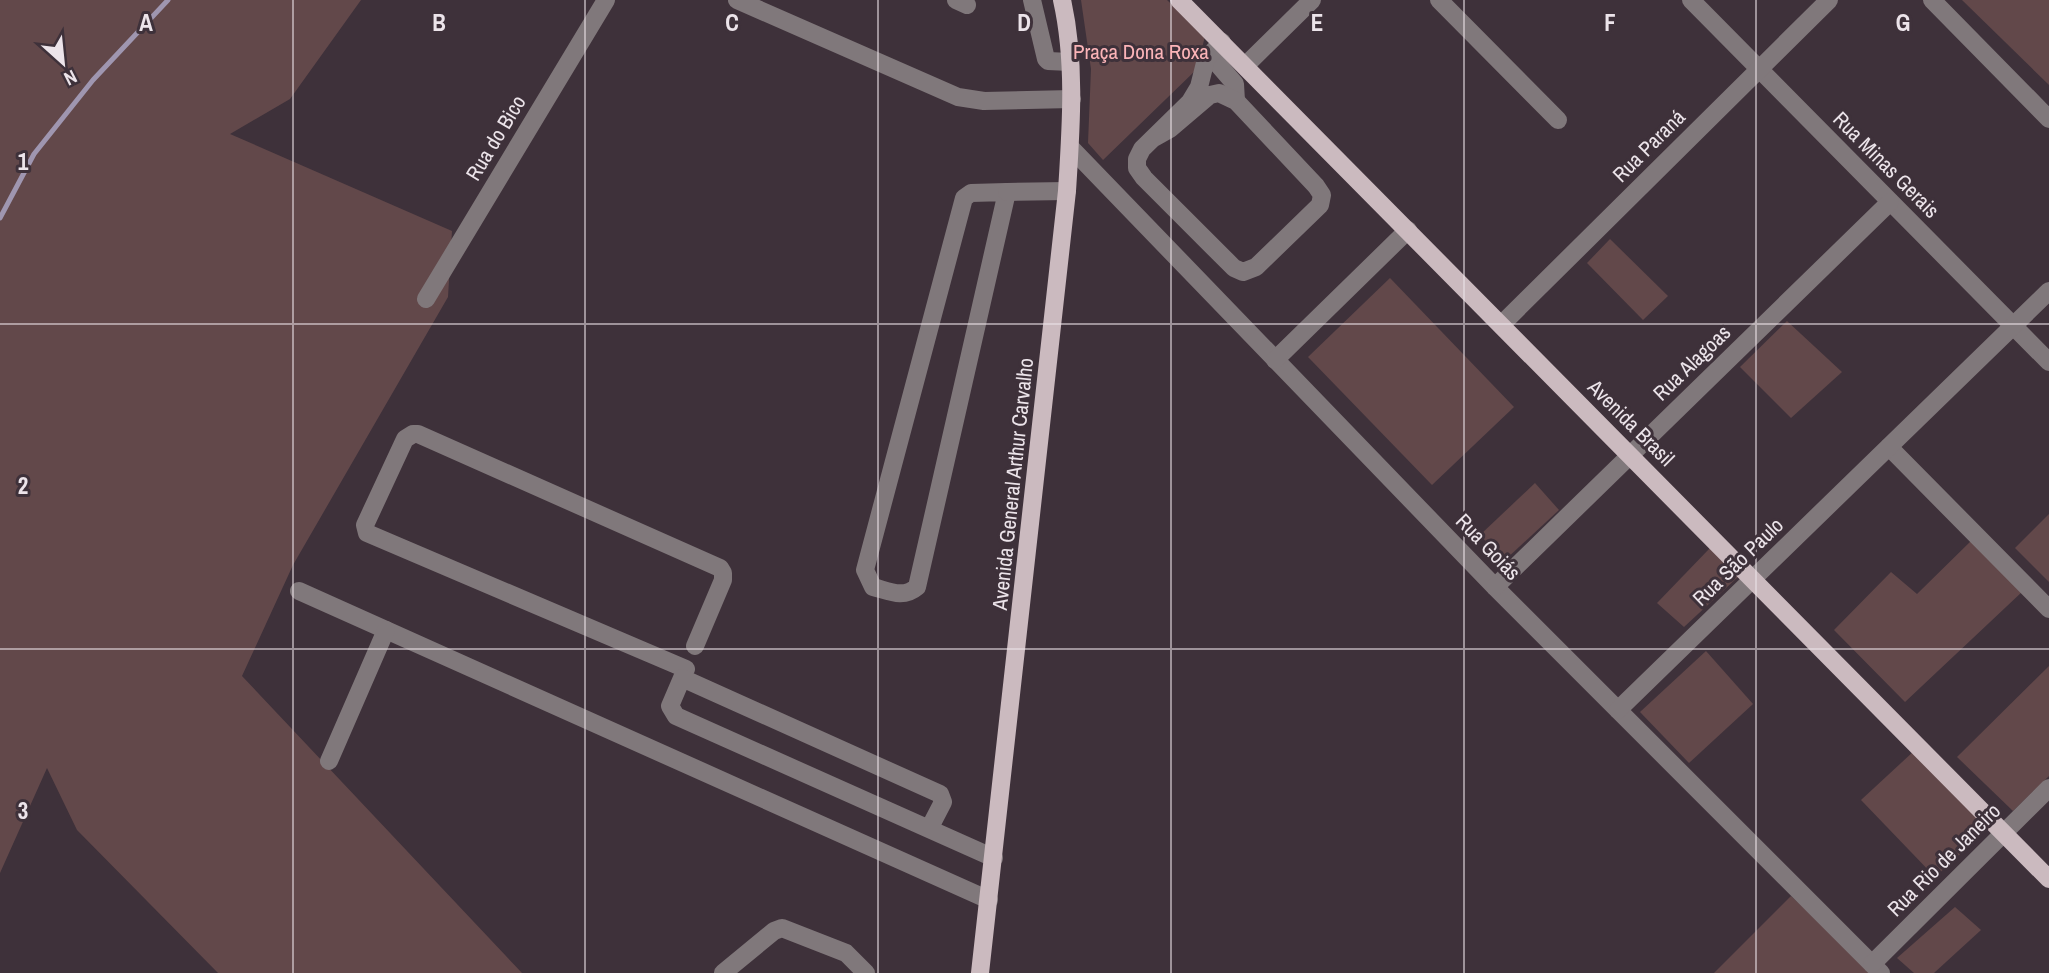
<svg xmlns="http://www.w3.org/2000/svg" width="2049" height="973" font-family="'Archivo Narrow',sans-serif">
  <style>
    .green { fill: #62484a }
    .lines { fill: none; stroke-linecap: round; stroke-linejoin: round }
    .stream { stroke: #9f96b0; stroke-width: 5 }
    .minor { stroke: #80787b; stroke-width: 18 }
    .major { stroke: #cbbabf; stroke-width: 18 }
    .grid { fill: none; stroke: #ece4ea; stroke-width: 2; stroke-opacity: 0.55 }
    .labels { text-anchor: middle; stroke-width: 6; stroke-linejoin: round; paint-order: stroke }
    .park-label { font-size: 21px; fill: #fbb4b8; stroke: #3e313a }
    .street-label { font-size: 21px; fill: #ece4ea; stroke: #3e313a }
    .grid-label { font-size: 23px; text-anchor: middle; font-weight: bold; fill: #ece4ea; stroke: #3e313a; stroke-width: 6; stroke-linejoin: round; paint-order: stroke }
  </style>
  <rect width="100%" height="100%" fill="#3e313a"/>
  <!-- green -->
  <g class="green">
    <path d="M0,0H361L290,99L230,134L452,231L448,297L293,565L242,676L522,973H218L77,830L47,768L0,873Z"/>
    <path d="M1081,0H1167L1205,36L1197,69L1103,160L1088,143L1091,69Z"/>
    <path d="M1962,0H2049V85Z"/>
    <path d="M1610,239L1668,296L1643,320L1587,263Z"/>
    <path d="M1390,278L1514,407L1432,485L1308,357Z"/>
    <path d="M1787,321L1842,372L1791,418L1740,367Z"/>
    <path d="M1535,483L1559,510L1504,561L1480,535Z"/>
    <path d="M2049,514V582L2015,548Z"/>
    <path d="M1973,539L2023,591L1905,702L1834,630L1891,572L1917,594Z"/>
    <path d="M1710,548L1739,576L1684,627L1657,603Z"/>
    <path d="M1706,651L1753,704L1689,763L1640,712Z"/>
    <path d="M2049,666V776L2013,811L1957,757Z"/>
    <path d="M1914,751L1994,823L1935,877L1861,800Z"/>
    <path d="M1791,896L1873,973H1714Z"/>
    <path d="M1955,907L1981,930L1934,973H1914L1897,958Z"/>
  </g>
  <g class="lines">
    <!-- stream -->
    <path class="stream" d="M0,218L34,154L93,80L168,0"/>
    <!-- minor -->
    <g class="minor">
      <path d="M737,0L958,97L984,101L1072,99"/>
      <path d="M956,0L967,5"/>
      <path d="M1032,0L1046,59L1048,61L1070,62"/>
      <path d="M1439,0L1558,120"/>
      <path d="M1691,0L2049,362"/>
      <path d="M1932,0L2049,119"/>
      <path d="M1210,55L1235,84L1236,101"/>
      <path d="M1246,65L1312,0"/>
      <path d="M1154,138L1170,129L1210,95L1219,93L1236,101L1316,186L1322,195L1320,205L1256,267L1243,272L1234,268L1144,178L1137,168V159L1142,149L1190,102L1199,87L1206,59L1222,42"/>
      <path d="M1070,147L1495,587L1881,973"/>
      <path d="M1007,192L917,587C903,599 889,591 873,587L865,570L964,198L971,193Z"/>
      <path d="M1007,192L1067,191"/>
      <path d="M426,299L606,0"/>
      <path d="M1502,324L1829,0"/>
      <path d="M1275,360L1408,230"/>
      <path d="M1889,447L2049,609"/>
      <path d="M1495,587L1890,202"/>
      <path d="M299,591L989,900"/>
      <path d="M686,669L367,533L365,525L405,439L413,434H418L720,568L723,573V580L695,646"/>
      <path d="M1618,710L2049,291"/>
      <path d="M329,761L386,630"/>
      <path d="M929,829L943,802L940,794L682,678L670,706L676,716L929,829L994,858"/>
      <path d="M1872,964L2049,788"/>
      <path d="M723,973L774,931L782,928L846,953L866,973"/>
    </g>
    <!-- major -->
    <g class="major">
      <path d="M1179,0L2049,879"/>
      <path d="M980,973L1067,191C1071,128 1076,62 1062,0"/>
    </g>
  </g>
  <!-- grid -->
  <path class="grid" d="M293,0V973M585,0V973M878,0V973M1171,0V973M1464,0V973M1756,0V973M0,324H2049M0,649H2049"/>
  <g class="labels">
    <!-- park labels -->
    <g class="park-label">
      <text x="1141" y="59">Praça Dona Roxa</text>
    </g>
    <!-- street labels -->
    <g class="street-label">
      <text transform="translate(496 138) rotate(-59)" y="7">Rua do Bico</text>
      <text transform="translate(1649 146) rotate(-45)" y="7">Rua Paraná</text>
      <text transform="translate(1886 165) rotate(45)" y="7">Rua Minas Gerais</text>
      <text transform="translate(1692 363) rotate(-44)" y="7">Rua Alagoas</text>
      <text transform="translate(1631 423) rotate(45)" y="7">Avenida Brasil</text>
      <text transform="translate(1013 484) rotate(-84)" y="7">Avenida General Arthur Carvalho</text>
      <text transform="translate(1488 547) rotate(46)" y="7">Rua Goiás</text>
      <text transform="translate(1738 562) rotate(-44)" y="7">Rua São Paulo</text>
      <text transform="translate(1944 860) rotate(-45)" y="7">Rua Rio de Janeiro</text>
    </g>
  </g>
  <g class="grid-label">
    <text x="146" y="31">A</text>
    <text x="439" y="31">B</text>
    <text x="732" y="31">C</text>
    <text x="1024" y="31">D</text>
    <text x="1317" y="31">E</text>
    <text x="1610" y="31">F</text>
    <text x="1903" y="31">G</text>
    <text x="23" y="170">1</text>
    <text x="23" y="494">2</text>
    <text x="23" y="819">3</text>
  </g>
  <!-- north arrow -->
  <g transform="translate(63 63) rotate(153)" stroke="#3e313a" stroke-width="5" paint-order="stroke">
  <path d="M0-5L12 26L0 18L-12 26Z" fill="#ece4ea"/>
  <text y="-10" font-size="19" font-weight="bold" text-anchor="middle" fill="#ece4ea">N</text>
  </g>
</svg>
